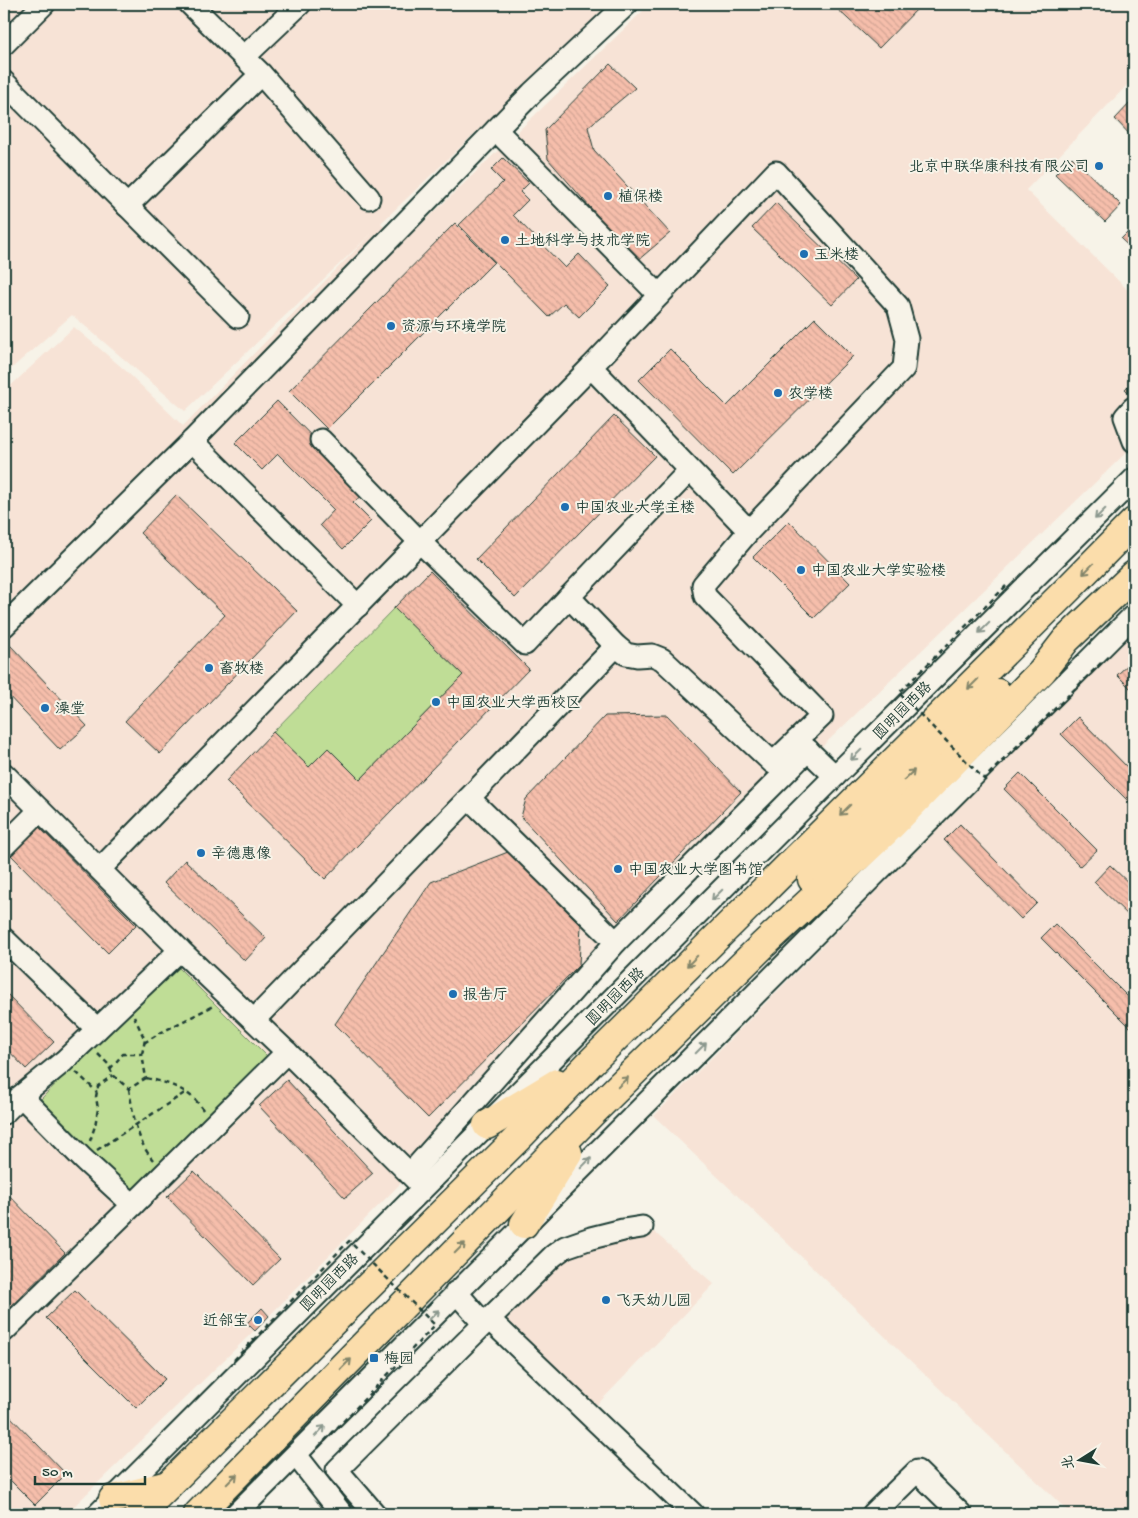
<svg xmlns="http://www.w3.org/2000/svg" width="1138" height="1518" font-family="'Gochi Hand','LXGW WenKai TC',sans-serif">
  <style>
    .built { fill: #f7e3d6 }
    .green { fill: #bfdd96; stroke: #6f8d65 }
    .building { fill: url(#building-back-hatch); stroke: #1f3d34 }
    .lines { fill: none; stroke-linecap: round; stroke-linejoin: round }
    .minor-casing { stroke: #1f3d34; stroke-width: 25 }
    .major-casing { stroke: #1f3d34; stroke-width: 31 }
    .path { stroke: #1f3d34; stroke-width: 2.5; stroke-dasharray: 5 4; stroke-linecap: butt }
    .minor { stroke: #f7f3e8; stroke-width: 21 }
    .major { stroke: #fbddab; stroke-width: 28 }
    .path-bridge { stroke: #1f3d34; stroke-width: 2.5; stroke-dasharray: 5 4; stroke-linecap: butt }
    .oneway { stroke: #8b988e }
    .oneway2 { stroke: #82856a }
    .poi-dot { fill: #1f6fb2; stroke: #f7f3e8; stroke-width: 2 }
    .labels { text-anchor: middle; stroke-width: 4; stroke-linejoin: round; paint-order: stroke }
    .poi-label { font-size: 15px; fill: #1f3d34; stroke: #f7f3e8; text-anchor: start }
    .street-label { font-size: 15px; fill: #1f3d34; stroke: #f7f3e8 }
  </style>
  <defs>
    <pattern id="building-back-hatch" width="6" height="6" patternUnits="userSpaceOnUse" patternTransform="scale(1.25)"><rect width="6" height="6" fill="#f6beab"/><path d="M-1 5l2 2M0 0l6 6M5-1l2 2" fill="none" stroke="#d2a494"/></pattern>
  </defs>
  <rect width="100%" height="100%" fill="#f7f3e8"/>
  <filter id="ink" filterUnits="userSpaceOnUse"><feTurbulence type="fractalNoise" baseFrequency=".02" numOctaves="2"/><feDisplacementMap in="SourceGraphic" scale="10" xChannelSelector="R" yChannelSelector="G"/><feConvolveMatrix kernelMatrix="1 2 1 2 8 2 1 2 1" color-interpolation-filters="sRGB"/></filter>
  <g filter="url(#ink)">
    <!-- built -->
    <g class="built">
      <path d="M4,4H610L381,223L401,244L650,4H1134V78L1026,190L1134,296V445L618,944L410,1174L264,1321L66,1514H4V392L74,327L125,370L183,426L372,233L185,411L72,315L4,375Z"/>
      <path d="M1134,631V1514H1071L654,1116Z"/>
      <path d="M638,1218L714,1284L591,1411L497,1315L589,1230Z"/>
    </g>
    <!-- green -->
    <g class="green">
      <path d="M394,608L463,675L360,780L328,748L309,767L273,732Z"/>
      <path d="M174,963L268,1057L134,1193L40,1100Z"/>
    </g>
    <!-- building -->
    <g class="building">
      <path d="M832,4H922L879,48Z"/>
      <path d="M610,64L635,88L588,127L594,150L670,233L637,261L548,159L545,130Z"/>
      <path d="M1131,102L1134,106V139L1115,119Z"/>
      <path d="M1072,157L1121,205L1105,222L1055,174Z"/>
      <path d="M503,158L529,183L520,192L528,200L513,215L565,268L579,254L610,286L579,317L564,303L549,317L459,225L503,182L491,170Z"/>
      <path d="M776,203L856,280L832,305L752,228Z"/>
      <path d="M455,223L494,262L327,429L289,391Z"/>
      <path d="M1134,226V251L1121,239Z"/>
      <path d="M815,318L853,356L733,475L639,380L670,349L727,406Z"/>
      <path d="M1134,380V396L1133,397L1125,389Z"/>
      <path d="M277,401L366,491L353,503L371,521L343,549L320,525L334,510L278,454L262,470L235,443Z"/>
      <path d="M614,416L655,456L515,598L476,559Z"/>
      <path d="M176,495L297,611L160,754L125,721L225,615L140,533Z"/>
      <path d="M789,521L850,583L814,618L753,557Z"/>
      <path d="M430,571L529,669L325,879L226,781L273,732L309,767L328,748L360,780L463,675L394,608Z"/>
      <path d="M10,645L87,726L60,750L4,691V651Z"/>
      <path d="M1134,659V692L1117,675Z"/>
      <path d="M667,715L741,792L618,921L521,817L526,799L605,716Z"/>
      <path d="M1078,717L1134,774V807L1061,734Z"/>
      <path d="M1020,773L1097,850L1080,866L1004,789Z"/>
      <path d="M35,823L136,925L108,953L7,851Z"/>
      <path d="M960,824L1037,903L1021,919L944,840Z"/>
      <path d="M508,852L581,925L579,965L428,1118L335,1024L431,882Z"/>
      <path d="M185,860L266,938L245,961L164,883Z"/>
      <path d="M1110,865L1134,888V921L1094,882Z"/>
      <path d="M1055,924L1134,1003V1031L1041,938Z"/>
      <path d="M4,991L54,1042L26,1069L4,1046Z"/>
      <path d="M287,1080L373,1173L345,1198L259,1106Z"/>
      <path d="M194,1171L280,1259L253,1285L167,1197Z"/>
      <path d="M4,1190L65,1253L4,1313Z"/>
      <path d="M75,1290L165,1379L136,1408L46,1318Z"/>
      <path d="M262,1308L269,1316L255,1331L247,1323Z"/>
      <path d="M4,1410L66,1474L35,1505L4,1474Z"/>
    </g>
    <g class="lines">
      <!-- minor casing -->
      <g class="minor-casing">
        <g id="minor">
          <path d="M190,4L261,74L369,198"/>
          <path d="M4,44L44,4"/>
          <path d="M244,57L300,4"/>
          <path d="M4,82L238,317"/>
          <path d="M496,130L659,295"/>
          <path d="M127,206L261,74"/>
          <path d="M1133,408L1125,417L1134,441"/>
          <path d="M321,440L419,541L525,644L569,597"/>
          <path d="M192,441L358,606"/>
          <path d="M690,470L569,597L616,646L626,654L637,656L652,655L662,659L773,763L822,716L705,596L703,585L749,531L591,367L776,172L898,306L907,339L904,368L749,531"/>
          <path d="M4,626L192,441L532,93L627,4"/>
          <path d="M797,740L835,776"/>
          <path d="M4,774L180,950L287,1052L423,1187"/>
          <path d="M469,798L616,942"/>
          <path d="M4,846L40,810"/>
          <path d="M100,869C264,702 427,534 591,367"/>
          <path d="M4,939L97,1029"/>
          <path d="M254,1020L616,646"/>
          <path d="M21,1096L83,1159L133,1205"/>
          <path d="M4,1113L21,1096L64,1061L180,950"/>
          <path d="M410,1174L616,942L808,750"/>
          <path d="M456,1292L484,1324"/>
          <path d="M489,1319L553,1256L565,1247L591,1238L623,1230L642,1227"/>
          <path d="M4,1331L133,1205L287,1052"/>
          <path d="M296,1455L342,1514"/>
          <path d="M98,1514L835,776L1134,479"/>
          <path d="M236,1514L1134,615"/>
          <path d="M375,1514L337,1470L489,1319L693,1514"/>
          <path d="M873,1514L917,1471L961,1514"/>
        </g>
      </g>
      <!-- major casing -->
      <g class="major-casing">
        <g id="major">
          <path d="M812,879L868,814L997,693"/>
          <path d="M487,1125L557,1083"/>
          <path d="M524,1224L568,1153"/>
          <path d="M113,1499L168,1485"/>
          <path d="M139,1514L522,1134L589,1064L1068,589L1134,522"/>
          <path d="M198,1514L592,1113L764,944L885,832L1042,671L1066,640L1134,575"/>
        </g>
      </g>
      <!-- path -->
      <g class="path">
        <path d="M134,1016L145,1040L142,1054"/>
        <path d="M144,1043L158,1034L213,1006"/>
        <path d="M98,1054L108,1064L113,1075L129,1089L146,1078L142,1054H123L110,1069"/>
        <path d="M76,1072L97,1092"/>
        <path d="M146,1078C169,1083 190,1089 203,1110"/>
        <path d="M129,1089C133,1113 136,1140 153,1160"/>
        <path d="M90,1141L95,1126L98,1109L96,1097L98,1086L113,1075"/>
        <path d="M97,1150L186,1092"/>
      </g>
      <!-- minor -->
      <use href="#minor" class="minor"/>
      <!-- major -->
      <use href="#major" class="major"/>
      <!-- path-bridge -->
      <g class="path-bridge">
        <path d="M1006,586L899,693L984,779L1101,663"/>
        <path d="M234,1360L349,1241L435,1325L315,1451"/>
      </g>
    </g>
    <!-- one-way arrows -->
    <defs><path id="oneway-shaft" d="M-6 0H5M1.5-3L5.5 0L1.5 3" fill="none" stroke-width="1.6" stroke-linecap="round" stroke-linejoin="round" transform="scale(1.25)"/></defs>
    <g class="oneway">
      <use href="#oneway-shaft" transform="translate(1100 514) rotate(135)"/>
      <use href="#oneway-shaft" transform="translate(984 628) rotate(135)"/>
      <use href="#oneway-shaft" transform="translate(856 755) rotate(135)"/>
      <use href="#oneway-shaft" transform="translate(717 895) rotate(135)"/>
      <use href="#oneway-shaft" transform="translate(701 1048) rotate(-45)"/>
      <use href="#oneway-shaft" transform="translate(586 1163) rotate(-45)"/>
      <use href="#oneway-shaft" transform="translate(434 1315) rotate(-45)"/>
      <use href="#oneway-shaft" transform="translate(320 1431) rotate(-46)"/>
    </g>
    <g class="oneway2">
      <use href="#oneway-shaft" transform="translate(1088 569) rotate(134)"/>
      <use href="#oneway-shaft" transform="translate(973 684) rotate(135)"/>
      <use href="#oneway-shaft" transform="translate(909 775) rotate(-44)"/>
      <use href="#oneway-shaft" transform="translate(845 810) rotate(135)"/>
      <use href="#oneway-shaft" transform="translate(692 961) rotate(135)"/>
      <use href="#oneway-shaft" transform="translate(623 1082) rotate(-44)"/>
      <use href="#oneway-shaft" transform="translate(460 1248) rotate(-45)"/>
      <use href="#oneway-shaft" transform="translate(346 1364) rotate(-45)"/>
      <use href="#oneway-shaft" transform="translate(232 1479) rotate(-45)"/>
    </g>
  </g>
  <!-- markers -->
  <g class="poi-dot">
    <circle cx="1099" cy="166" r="5"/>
    <circle cx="608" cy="196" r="5"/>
    <circle cx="505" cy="240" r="5"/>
    <circle cx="804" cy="254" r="5"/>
    <circle cx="391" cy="326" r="5"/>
    <circle cx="778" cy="393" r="5"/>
    <circle cx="565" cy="507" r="5"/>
    <circle cx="801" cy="570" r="5"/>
    <circle cx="209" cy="668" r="5"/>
    <circle cx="436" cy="702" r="5"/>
    <circle cx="45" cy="708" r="5"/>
    <circle cx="201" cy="853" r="5"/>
    <circle cx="618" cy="869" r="5"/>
    <circle cx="453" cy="994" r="5"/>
    <circle cx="606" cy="1300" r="5"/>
    <circle cx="258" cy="1320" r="5"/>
    <rect x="369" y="1353" width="10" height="10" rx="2.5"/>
  </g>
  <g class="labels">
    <!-- poi labels -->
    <g class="poi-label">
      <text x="1089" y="171" text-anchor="end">北京中联华康科技有限公司</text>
      <text x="618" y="201">植保楼</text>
      <text x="515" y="245">土地科学与技术学院</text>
      <text x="814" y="259">玉米楼</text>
      <text x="401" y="331">资源与环境学院</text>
      <text x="788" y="398">农学楼</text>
      <text x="575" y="512">中国农业大学主楼</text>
      <text x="811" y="575">中国农业大学实验楼</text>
      <text x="219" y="673">畜牧楼</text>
      <text x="446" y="707">中国农业大学西校区</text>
      <text x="55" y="713">澡堂</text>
      <text x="211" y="858">辛德惠像</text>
      <text x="628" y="874">中国农业大学图书馆</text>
      <text x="463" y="999">报告厅</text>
      <text x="616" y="1305">飞天幼儿园</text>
      <text x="248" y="1325" text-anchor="end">近邻宝</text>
      <text x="384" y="1363">梅园</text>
    </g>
    <!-- street labels -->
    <g class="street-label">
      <text transform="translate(902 710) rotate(-45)" y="5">圆明园西路</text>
      <text transform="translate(615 996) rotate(-45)" y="5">圆明园西路</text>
      <text transform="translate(329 1282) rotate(-45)" y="5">圆明园西路</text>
    </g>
  </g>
  <!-- margin -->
  <rect width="1138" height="1518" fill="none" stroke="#f7f3e8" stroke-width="20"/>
  <rect x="10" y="10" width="1118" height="1498" fill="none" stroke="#1f3d34" stroke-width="2" filter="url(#ink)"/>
  <!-- north arrow -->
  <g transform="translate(1080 1460) rotate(259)" stroke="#f7f3e8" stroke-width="4" paint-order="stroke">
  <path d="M0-4L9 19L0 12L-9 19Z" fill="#1f3d34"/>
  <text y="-8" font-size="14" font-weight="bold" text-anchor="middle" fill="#1f3d34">北</text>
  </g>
  <!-- scale -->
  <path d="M35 1476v8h110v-8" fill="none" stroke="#1f3d34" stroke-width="2.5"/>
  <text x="42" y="1476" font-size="15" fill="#1f3d34" stroke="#f7f3e8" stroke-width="4" paint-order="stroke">50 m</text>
</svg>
